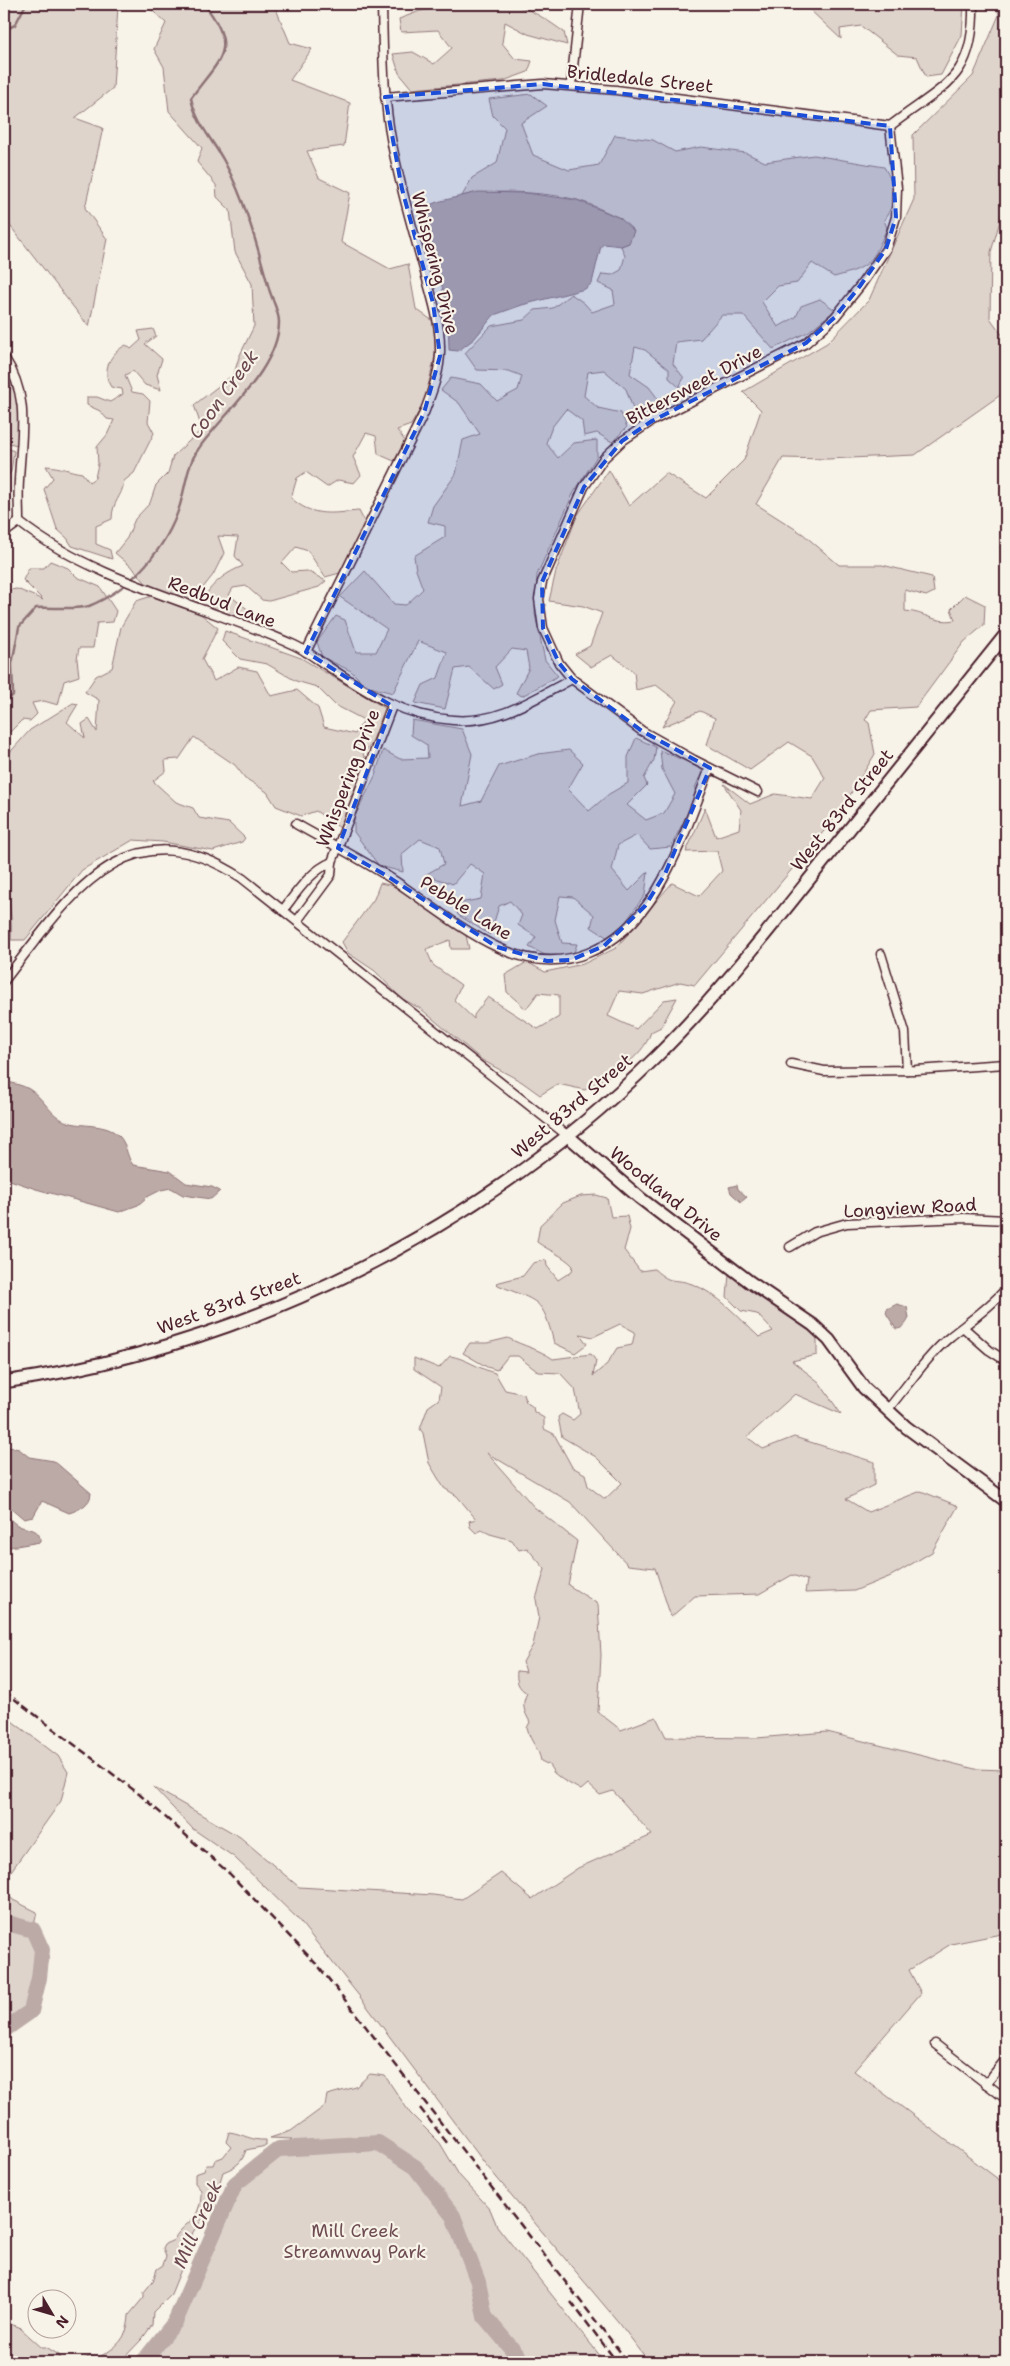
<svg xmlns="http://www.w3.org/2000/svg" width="1010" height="2366" font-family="'Shantell Sans',sans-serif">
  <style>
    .green { fill: #ded4cc; stroke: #947a7c }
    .water { fill: #bcaaa7; stroke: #8e7275 }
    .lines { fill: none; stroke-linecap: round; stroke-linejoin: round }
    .stream { stroke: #8e7275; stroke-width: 2.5 }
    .river { stroke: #bcaaa7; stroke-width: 16 }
    .street-casing { stroke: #4a1f2b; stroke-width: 11 }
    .secondary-casing { stroke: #4a1f2b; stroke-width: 15 }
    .street { stroke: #f7f3e8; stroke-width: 8 }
    .secondary { stroke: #f7f3e8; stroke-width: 11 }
    .rail { stroke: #4a1f2b; stroke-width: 2.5; stroke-dasharray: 8 4; stroke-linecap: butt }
    .marked { fill: #1d4ed8; fill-opacity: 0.2; stroke: #1d4ed8; stroke-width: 4; stroke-dasharray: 10 6; stroke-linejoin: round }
    .labels { text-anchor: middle; stroke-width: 4.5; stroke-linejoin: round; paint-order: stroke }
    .street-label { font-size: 18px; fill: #4a1f2b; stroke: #f7f3e8 }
    .park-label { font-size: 18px; fill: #6f4c53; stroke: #f7f3e8 }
    .water-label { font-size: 19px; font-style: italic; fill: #6c4950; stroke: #f7f3e8 }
  </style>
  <rect width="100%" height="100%" fill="#f7f3e8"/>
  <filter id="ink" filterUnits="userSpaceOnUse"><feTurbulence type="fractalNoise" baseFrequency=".02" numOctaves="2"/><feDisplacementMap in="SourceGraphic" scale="10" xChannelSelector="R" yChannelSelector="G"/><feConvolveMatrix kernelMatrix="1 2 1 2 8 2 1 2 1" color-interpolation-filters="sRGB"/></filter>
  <g filter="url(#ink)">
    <!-- green -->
    <g class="green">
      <path d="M4,4H117L118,6L113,88L75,118L103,128L85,208L107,239L89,327L4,218Z"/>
      <path d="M145,4H274L290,43L312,49L290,80L350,103L344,146L307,151L319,178L350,193L341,242L390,269L408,264L416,309L433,321L436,352L424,403L411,425L397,430L405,441L394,461L378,454L376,436L366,433L353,457L361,475L354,483L338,480L327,487L306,472L297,478L291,498C313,518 332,513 359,511L365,523L340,573L325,577L308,551L296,547L282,563L291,572L307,571L326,581L319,587L269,601L262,600L246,586L233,588L229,595L250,611L247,620C229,621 216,610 204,598C212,583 227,572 243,566L235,556L238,537L218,536L224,553L213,575L198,594L200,602L193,604L148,586L134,569L115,553L127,538L135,519L150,503L156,485L168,473L173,456L202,429L194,405L234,374L239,357L254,326L252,284L235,252L230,210L217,197L216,185L197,162L202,148L169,111L164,67L154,49L166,23Z"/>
      <path d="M439,4C464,4 492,0 517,6C533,10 550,22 564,32L567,45L528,34L505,22L502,43L515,59L532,61L528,72L503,81L412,89L399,73L393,54L413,52L434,64L452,48L438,30L401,32L399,19L420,11L439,8Z"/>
      <path d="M810,4H964L962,35L941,75L926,77L917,57L898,55L861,26L840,29L841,39L808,8Z"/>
      <path d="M996,4H1006V200L991,252L990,318L1006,340V391L915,455L828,459L783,458L756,504L803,534L839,565H882L932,577L934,592L926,596L905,590V611C926,612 934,624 955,620L951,609L965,595L985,605L984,625L964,642L916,707L871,710L865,720L869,723L875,754L839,813L695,985L680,982L643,994L619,991L608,1016L636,1029L664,1000L677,998L661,1027L651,1032C642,1060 610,1075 585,1090L558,1084L540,1095L522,1082L482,1060L421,1009L401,998L375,971L348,953L342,942L374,899L380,883L399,887L466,935L469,949H451L450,940L426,949L433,965L461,985L454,1000L474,1019V1015L488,997L538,1029L559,1017V995L538,993L526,1009L507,992L505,975L527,962L545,972L583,964L616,948L672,883L699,896L722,871L717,851L686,852L705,808L716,837L739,829L741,810L724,784L750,804L775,794L812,799L825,778L812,756L789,742L750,770L707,745L715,718L700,711L662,727L677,701L656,685L636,690L634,672L612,655L591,667L575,654L590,646L602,613L583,606L549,601L556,571L577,516L609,470L629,506L666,473L706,498L744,460L761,410L743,392L827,343L869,300L914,199L913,135L973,76L999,15Z"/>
      <path d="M531,94L547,106L521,123L533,155L569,170L599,165L615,135L653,140L675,152L701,147L746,153L765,162L814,155L884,167C896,187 898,199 884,220L887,228C872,262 872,267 834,277L812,263L797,283L778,286L762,302L778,327L796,317L801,306L820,299L835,310L808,332L773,349L743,315H722L701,339L676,342L673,364L684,378L679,387L669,378V369L645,350L635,347L630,374L649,387L661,403L647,413L635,415L626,389L604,370L588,372L584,396L598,408L621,413L627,427L612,442L597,433L584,436L582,421L566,409L552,427L546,443L558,458L574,443L597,440V456L573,494L537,575L535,614L545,660L558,676L522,696L516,693L529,668L526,651L512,649L495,667L502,684L494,689L469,667L455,669L445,709L415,703L423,685L438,678L447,652L418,641L393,693L366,686L351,671L322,657L317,642L336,616L345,620L356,652H376L387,629L340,597L365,571L394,604L406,605L423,589L416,570L414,556L445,537V526L428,522L433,506L456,474L463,440L480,434L459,403L441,390L451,378L481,384L497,401L518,390L522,376L509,371L477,370L465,353L491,326L524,320L535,310L553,308L571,294L584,303L592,312L615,304L613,290L598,283L602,274L612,275L621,270L625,256L621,246L629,243L620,218C606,212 592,204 577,200C547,192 492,189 462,196L472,178L497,163L505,128L493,116L489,99Z"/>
      <path d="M153,329L156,336L145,344L162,359L157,375L161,390L145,385L133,371L125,375L132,392L143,394L150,401L148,422L154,433L134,473L124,481C122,498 112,501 112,519L96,526V544L110,550L112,559L72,546L67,538L57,529L44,489L53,478L46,466C62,467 68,471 82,473L89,482L95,478L98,464L97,447L107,435L114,420L107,419L100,411L87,405V397H97L110,402L123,394L122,389L111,387C101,371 110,353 126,345L131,349L141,340L138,331Z"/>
      <path d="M4,364C22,398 16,409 18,445L4,442Z"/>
      <path d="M4,447L14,451L11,472L4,479Z"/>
      <path d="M4,498L10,505L7,523L4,526Z"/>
      <path d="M50,561L68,568L77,577L100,587L116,611L113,622L97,623L93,648H79L77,659L79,676L64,681L58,705L44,701L32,703L37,714L30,721L22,720L8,734L7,743L4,747V586L9,590L17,589L43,600L23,580L29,568H44Z"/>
      <path d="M152,596L202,615L218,628L202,659L214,681L238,667L257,671L271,696L297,690L318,708L324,727L355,734L364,720L335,705L317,687L296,681L267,664L240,659L222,641L225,631L301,658L385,708L371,745L363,754L367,762L351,796L342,802L347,817L340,828L316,811L301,816L276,806L267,792L245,778L235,765L194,737L179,759L165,760L166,771L153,781L176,802L193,808L199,818L229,823L245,838L242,842L213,851L163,842L133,840L82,870L25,940H11C13,920 8,900 8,879L4,877V759L30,730L73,703L78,704L67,722L85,738L82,724L89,719L97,732L99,700L85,692L96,676L112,668L121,627L136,601Z"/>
      <path d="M412,720L462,729L472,754L462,806L481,801L499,766L538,754L569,750L583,763L568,789L589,811L609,794L628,783V757L636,738L656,747L654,760L644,778L647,785L627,805L646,820L664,813L675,794L662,769L660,750L703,769L695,788V798L671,847L650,849L637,835L618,845L612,870L629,891L648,872L645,895L624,924L608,938L591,927L594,915L573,897L560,896L555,920L562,943L577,944L573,955H545L529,947L536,937L518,925L522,915L510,901L499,906L490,935L458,915L454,904L481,899L485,874L470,864L453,884L425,875L444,864L440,847L420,839L402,854L403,872L379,866L354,832V818L375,776L383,750L400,759L428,758L427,745L411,735Z"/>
      <path d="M596,1195L607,1198L611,1217L627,1216L630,1229L624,1250L640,1271L654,1269C673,1286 672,1277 692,1284C719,1294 739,1318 759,1337L773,1331L757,1314L741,1311L727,1297L729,1274L784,1308L817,1336V1355L792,1361L819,1382L841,1414L795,1394L747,1437L763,1449L794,1437L874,1462V1485L846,1499L868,1512L921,1491L958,1506L932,1552L891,1576L854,1591L805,1593L807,1580L792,1575L759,1594L695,1596L671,1617L655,1568L628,1565L570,1502L487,1453L534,1507L577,1541L568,1585L598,1604L601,1655L598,1712L621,1730L656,1717L666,1737L757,1738L827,1732L975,1769L1006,1770V1915L1001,1934L951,1944L909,1970L921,1993L854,2071L1006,2185V2362H649L620,2324L486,2165L360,1997L297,1918L234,1857L193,1829L153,1787L240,1837L299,1887L433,1895L462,1899L501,1873L532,1899L578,1868L652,1835L613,1791L600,1795L588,1784L581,1790L563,1780L554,1773L549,1765L541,1761C539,1748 530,1742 527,1728L530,1722C524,1711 521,1705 527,1693C518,1688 516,1681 517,1671L526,1672L523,1662L533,1645L539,1617L536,1599L545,1569L527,1548L519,1550L512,1540L490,1534L482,1530L476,1533L470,1527L469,1521L476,1519L457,1496L444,1488L429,1463L423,1433L420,1429L428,1407L439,1399L441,1387L414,1369V1358L439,1368L450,1356C465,1358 479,1369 495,1373L505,1390L524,1394L526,1402L533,1407L534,1412L544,1418V1429L554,1434L572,1467L585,1474L588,1486L605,1499L622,1483L596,1457L562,1437L558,1417L562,1414L573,1420L580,1414L575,1389L560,1373L538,1372L518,1356H508L497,1370L487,1367L463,1353L470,1343H487L508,1338C523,1346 539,1349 553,1359L591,1354L596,1361L593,1376L607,1364L617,1348L632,1345L635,1332L620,1324L593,1337L580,1334L587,1344L575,1353L554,1343C542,1296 539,1303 498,1285L496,1283L523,1276L533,1263L546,1260L547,1266L558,1280L572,1271L573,1266C563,1255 549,1251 537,1242L540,1225L563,1203L581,1196Z"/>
      <path d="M4,1715L58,1756L68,1772L61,1801L4,1881Z"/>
      <path d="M4,1890L13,1900L37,1912L33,1930L42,1950L39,1978L31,2011L4,2030Z"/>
      <path d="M370,2074L385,2076L410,2113L440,2143L459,2175L490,2209L497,2226L605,2362H143L175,2322L235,2184L292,2139L270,2138L291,2131L325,2106L327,2095L356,2087Z"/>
      <path d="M229,2132C244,2134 251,2141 266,2140V2146L246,2150C242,2163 236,2167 223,2172L213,2204L193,2232L182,2267L171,2294L153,2312L152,2325L142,2339L120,2362H65L84,2360L90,2356L97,2358C117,2348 128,2338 129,2315L144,2297V2292L153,2281L157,2269L163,2265L166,2256L163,2248L165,2244L174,2240C179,2227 196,2221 199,2207C201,2202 201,2196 201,2190L195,2183V2174L204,2171L206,2165H213L215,2160L223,2157L231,2147L226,2142Z"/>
      <path d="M4,2322L19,2327L41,2347H46L59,2355L62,2362H7L4,2359Z"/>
    </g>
    <!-- water -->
    <g class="water">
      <path d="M478,192L526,193L577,200L620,218L634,231L629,243L621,246L604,244L601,246L592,283L585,289L522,305L494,315L474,339L458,351L449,350L448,312L425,213L427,206L437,202Z"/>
      <path d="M4,1081C12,1083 22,1085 29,1089C44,1098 50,1116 67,1122C82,1127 106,1123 118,1135C127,1143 126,1156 133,1165L170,1171L186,1183L212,1187L220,1191L211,1199L183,1195L171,1188L161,1190L147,1197L138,1205L119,1212L36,1189L4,1178Z"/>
      <path d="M737,1185L738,1189L747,1197L741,1202L731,1193L729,1187Z"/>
      <path d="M897,1304L907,1307L909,1318C906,1324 903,1329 896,1329L886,1313L887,1309Z"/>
      <path d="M4,1446L19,1449L29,1457L54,1461L91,1493C91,1504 79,1510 69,1513L42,1501L33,1517L24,1519L4,1502Z"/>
      <path d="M4,1511C8,1517 13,1523 19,1526C29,1530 41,1528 40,1542L4,1548Z"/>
    </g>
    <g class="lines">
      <!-- stream -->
      <g class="stream">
        <path d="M4,30L15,25L26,4"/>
        <path d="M4,703L13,695L12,664L19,627L36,608C49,607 78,610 89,606C131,589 167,548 180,505C186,485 187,465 199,448C224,413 279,368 279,322C279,312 272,299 269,289C257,245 246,202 224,161C212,139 196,123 191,98C220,58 240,50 204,4"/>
      </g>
      <!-- river -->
      <g class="river">
        <path d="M4,1922L33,1930L42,1950L39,1978L31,2011L4,2030"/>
        <path d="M143,2362L175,2322L235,2184L279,2149L378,2143L415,2167L453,2216L478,2282L485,2317L523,2362"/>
      </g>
      <!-- street casing -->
      <g class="street-casing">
        <g id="street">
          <path d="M571,85L580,4"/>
          <path d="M385,97L543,84L616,90L890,126"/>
          <path d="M890,126C943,85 975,80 973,4"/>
          <path d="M4,357C31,398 21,434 19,480C18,494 19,508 19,522C98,584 204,604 294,645C307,651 318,660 329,667C368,693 405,717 453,720C498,724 534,699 572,679"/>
          <path d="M4,533L19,522"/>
          <path d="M306,652L424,413C432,392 441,370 440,347C440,321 431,294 424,269C412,228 400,186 392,144C383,98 383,50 382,4"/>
          <path d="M758,792L694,760L642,731L572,679L559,663L543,628L539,599L542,582L584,487L604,458L622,441L652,421L806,343L835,317L860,286L886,249L896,217L897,188L890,126"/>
          <path d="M296,824C329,843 363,860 395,881C428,903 461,930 497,947C563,979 620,950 657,890C679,853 694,809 710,768"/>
          <path d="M283,910C297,892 310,871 332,862"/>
          <path d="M297,921L331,875L332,862L392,706"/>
          <path d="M881,954L905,1032L907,1070"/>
          <path d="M4,981C69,898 126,802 242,878L568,1136"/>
          <path d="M791,1064L824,1071L916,1070L1006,1064"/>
          <path d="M790,1247L815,1232L847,1223L964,1218L1006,1220"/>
          <path d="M964,1328L989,1350L1006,1361"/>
          <path d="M888,1409C908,1385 927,1356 951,1336C970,1321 989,1308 1006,1289"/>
          <path d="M935,2044L1006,2099"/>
          <path d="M986,2084L1006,2059"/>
        </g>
      </g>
      <!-- secondary casing -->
      <g class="secondary-casing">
        <g id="secondary">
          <path d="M568,1136L640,1198L750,1282L813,1325L829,1340L864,1388L906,1427L1006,1501"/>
          <path d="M4,1382C248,1346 479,1231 655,1058C713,1001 764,936 815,872C879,792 943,713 1006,634"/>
        </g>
      </g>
      <!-- street -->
      <use href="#street" class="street"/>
      <!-- secondary -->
      <use href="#secondary" class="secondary"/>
      <!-- rail -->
      <g class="rail">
        <path d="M4,1691L139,1794L230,1874L320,1968L628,2362"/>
        <path d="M420,2108L448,2144"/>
        <path d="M571,2302L617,2362"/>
      </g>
    </g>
  </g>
  <!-- marked area -->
  <path class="marked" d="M543,84L890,126L896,217L886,249L860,286L835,317L806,343L652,421L622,441L584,487L542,582L543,628L559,663L572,679L642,731L710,768L665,874L645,906L604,946L571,960L547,961L497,947L387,876L338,848L392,706L306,652L424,413L440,356L433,303L402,189L385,97Z"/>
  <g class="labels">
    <!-- street labels -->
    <g class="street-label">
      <text transform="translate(640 79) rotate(6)" y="6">Bridledale Street</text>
      <text transform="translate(435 263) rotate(76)" y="6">Whispering Drive</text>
      <text transform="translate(694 385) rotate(-28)" y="6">Bittersweet Drive</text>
      <text transform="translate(222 602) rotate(21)" y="6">Redbud Lane</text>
      <text transform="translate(348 778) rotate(-69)" y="6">Whispering Drive</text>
      <text transform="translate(842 810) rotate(-51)" y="6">West 83rd Street</text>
      <text transform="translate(466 908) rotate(32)" y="6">Pebble Lane</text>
      <text transform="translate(572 1106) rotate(-40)" y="6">West 83rd Street</text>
      <text transform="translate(666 1194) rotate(39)" y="6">Woodland Drive</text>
      <text transform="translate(910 1208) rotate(-3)" y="6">Longview Road</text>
      <text transform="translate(229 1303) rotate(-20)" y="6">West 83rd Street</text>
    </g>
    <!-- park labels -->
    <g class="park-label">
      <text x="355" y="2237">Mill Creek<tspan x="355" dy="21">Streamway Park</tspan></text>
    </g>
    <!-- water labels -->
    <g class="water-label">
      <text transform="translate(223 394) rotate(-54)" y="7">Coon Creek</text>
      <text transform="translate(197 2224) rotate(-66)" y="7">Mill Creek</text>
    </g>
  </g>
  <!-- margin -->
  <rect width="1010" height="2366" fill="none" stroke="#f7f3e8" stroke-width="20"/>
  <rect x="10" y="10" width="990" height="2346" fill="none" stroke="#4a1f2b" stroke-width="2" filter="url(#ink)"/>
  <!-- north arrow -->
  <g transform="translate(52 2314) rotate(128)"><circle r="24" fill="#f7f3e8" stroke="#b29e9c"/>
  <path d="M0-4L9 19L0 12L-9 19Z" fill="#4a1f2b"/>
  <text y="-8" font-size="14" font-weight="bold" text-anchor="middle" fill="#4a1f2b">N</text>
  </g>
</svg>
